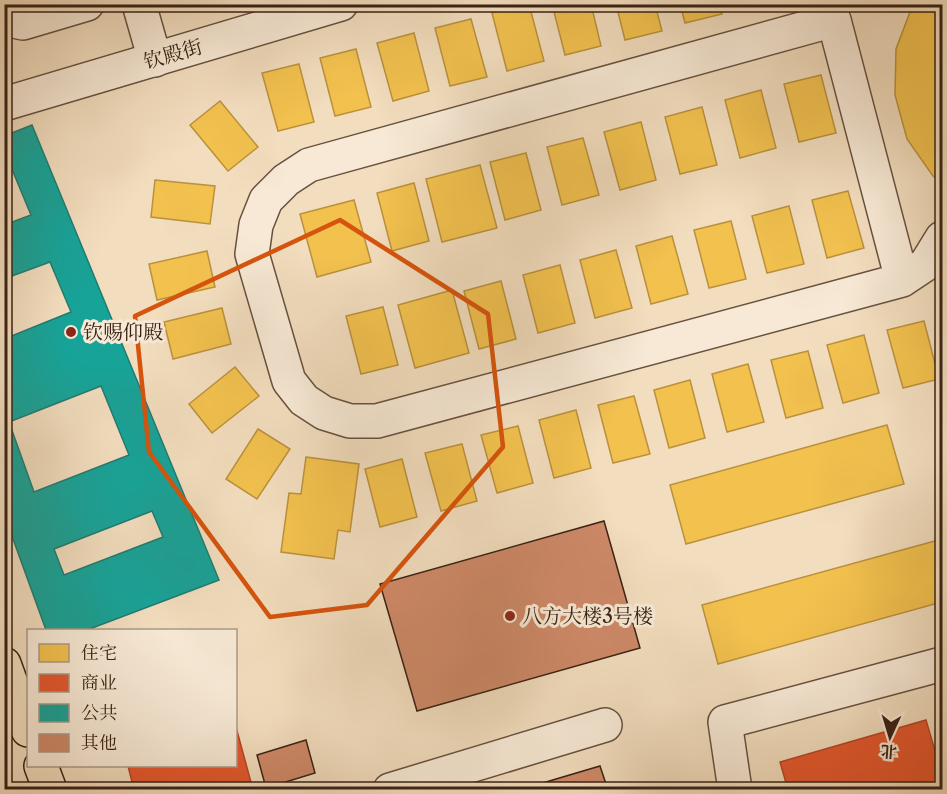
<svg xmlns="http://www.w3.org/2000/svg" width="947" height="794" font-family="'Libre Caslon Text','Noto Serif SC',serif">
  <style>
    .homes { fill: #f2c14e; stroke: #ba913d; stroke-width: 1.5 }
    .shops { fill: #e4572e; stroke: #b14726; stroke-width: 1.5 }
    .public { fill: #17a398; stroke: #217c71; stroke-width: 1.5; fill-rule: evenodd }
    .building { fill: #ce8968; stroke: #392215; stroke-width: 1.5 }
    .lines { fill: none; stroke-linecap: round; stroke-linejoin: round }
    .minor-casing { stroke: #67513f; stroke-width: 36 }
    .major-casing { stroke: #392215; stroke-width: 36 }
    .minor { stroke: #f7e9d5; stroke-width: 33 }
    .major { stroke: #f2ddbe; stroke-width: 33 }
    .marked { fill: none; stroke: #d6540d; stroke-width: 4.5; stroke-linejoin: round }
    .poi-dot { fill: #8f2418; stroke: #f7e9d5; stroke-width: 2 }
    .labels { text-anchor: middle; stroke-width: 6; stroke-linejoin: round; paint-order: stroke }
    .street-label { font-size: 20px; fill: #392215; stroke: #f7e9d5 }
    .poi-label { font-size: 20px; fill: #392215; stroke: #f7e9d5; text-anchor: start }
  </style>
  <rect width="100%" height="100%" fill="#f2ddbe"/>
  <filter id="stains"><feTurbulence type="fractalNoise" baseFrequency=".00333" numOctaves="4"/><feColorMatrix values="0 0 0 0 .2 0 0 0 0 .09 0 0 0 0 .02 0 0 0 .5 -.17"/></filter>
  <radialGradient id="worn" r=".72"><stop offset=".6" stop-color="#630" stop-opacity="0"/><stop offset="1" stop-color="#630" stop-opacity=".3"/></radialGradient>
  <!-- homes -->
  <g class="homes">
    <path d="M523,4H529L544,61L507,71L492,13Z"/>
    <path d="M552,4H591L601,46L565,55Z"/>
    <path d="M616,4H655L662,31L625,40Z"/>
    <path d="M680,4H719L722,14L685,23Z"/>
    <path d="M913,4H942V183L933,176L907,139L895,95L896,49Z"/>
    <path d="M471,19L487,77L450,86L435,28Z"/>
    <path d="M414,33L429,91L393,101L377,43Z"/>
    <path d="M356,49L371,107L335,116L320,58Z"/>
    <path d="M299,64L314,122L278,131L262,73Z"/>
    <path d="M821,75L836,133L799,142L784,84Z"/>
    <path d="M761,90L776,148L740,158L725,100Z"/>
    <path d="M220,101L258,147L228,171L190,125Z"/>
    <path d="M702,107L717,165L680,174L665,117Z"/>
    <path d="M641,122L656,180L620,190L604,132Z"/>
    <path d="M583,138L599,195L562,205L547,147Z"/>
    <path d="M526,153L541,210L505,220L490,162Z"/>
    <path d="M480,165L497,228L442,242L426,179Z"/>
    <path d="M155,180L215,186L210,224L151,217Z"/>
    <path d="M414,183L429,241L392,251L377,193Z"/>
    <path d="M848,191L864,248L827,258L812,200Z"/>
    <path d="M354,200L371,262L317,277L300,214Z"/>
    <path d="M789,206L804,264L767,273L752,216Z"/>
    <path d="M731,221L746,279L709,288L694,230Z"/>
    <path d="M672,236L688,294L651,304L636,246Z"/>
    <path d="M616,250L632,308L595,318L580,260Z"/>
    <path d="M207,251L215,287L157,300L149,264Z"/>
    <path d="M560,265L575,323L538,333L523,275Z"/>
    <path d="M501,281L516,339L479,349L464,291Z"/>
    <path d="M452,290L469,353L415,368L398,305Z"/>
    <path d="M383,307L398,365L361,374L346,316Z"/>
    <path d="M222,308L231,344L173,359L164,322Z"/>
    <path d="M924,321L939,379L903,388L887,330Z"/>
    <path d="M864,335L879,393L843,403L827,345Z"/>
    <path d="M808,351L823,408L786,418L771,360Z"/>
    <path d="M748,364L764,422L727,432L712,374Z"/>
    <path d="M235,367L259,396L212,433L189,404Z"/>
    <path d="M690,380L705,438L669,448L654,390Z"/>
    <path d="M634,396L650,454L613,463L598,405Z"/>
    <path d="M576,410L591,468L554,478L539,420Z"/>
    <path d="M887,425L904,484L686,544L670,485Z"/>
    <path d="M518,426L533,483L497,493L481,435Z"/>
    <path d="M258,429L290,449L257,499L226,479Z"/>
    <path d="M462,444L477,501L441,511L425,453Z"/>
    <path d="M306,457L359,464L350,532L338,530L334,559L281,552L289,493L301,494Z"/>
    <path d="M402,459L417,517L380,527L365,469Z"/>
    <path d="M942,539V602L718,664L702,605Z"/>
  </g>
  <!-- shops -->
  <g class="shops">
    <path d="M926,720L942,775V790H788L780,762Z"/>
    <path d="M236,727L252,786L239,790H134L128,766H236Z"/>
  </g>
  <!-- public -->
  <path class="public" d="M32,125L219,580L87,630H46L4,514V339L71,312L50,262L4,279V225L31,215L4,150V136ZM101,386L129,455L34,492L9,422ZM152,511L163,537L64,575L54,549Z"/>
  <!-- building -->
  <g class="building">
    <path d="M604,521L640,648L417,711L380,584Z"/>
    <path d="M306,740L315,773L266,788L257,755Z"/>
    <path d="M600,766L608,790H519Z"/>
  </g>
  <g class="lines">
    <!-- minor casing -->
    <g class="minor-casing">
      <g id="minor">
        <path d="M139,4L155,60"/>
        <path d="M4,19L23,23L87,4"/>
        <path d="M4,104L341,4"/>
        <path d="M902,280L834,20L309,165L286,180L266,200L256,225L252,254L289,381L304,400L324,413L350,421H377L902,280L926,264L942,238"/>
        <path d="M390,790L605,725"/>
        <path d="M735,790L725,722L942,664"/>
      </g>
    </g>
    <!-- major casing -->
    <g class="major-casing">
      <g id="major">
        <path d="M4,664L28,730"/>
        <path d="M41,766L50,790"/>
      </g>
    </g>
    <!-- minor -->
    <use href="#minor" class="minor"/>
    <!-- major -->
    <use href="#major" class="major"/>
  </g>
  <!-- marked area -->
  <path class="marked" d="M340,220L488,314L503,447L367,605L270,617L149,452L135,316Z"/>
  <!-- markers -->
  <g class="poi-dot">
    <circle cx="71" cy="332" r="6"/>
    <circle cx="510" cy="616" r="6"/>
  </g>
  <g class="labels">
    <!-- street labels -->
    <g class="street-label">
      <text transform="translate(173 54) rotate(-16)" y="7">钦殿街</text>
    </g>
    <!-- poi labels -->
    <g class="poi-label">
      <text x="83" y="339">钦赐仰殿</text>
      <text x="522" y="623">八方大楼3号楼</text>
    </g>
  </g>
  <!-- margin -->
  <rect width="947" height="794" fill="none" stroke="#f2ddbe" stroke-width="24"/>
  <rect x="6" y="6" width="935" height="782" fill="none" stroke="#392215" stroke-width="3"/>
  <rect x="12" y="12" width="923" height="770" fill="none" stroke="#392215" stroke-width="1.5"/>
  <!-- legend -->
  <rect x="27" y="629" width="210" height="138" fill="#f7e9d5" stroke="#ab9988" stroke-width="1.5"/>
  <rect x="39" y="644" width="30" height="18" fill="#f2c14e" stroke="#ab9988" stroke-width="1.5"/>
  <text x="81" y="659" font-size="18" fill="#392215">住宅</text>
  <rect x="39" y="674" width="30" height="18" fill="#e4572e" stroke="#ab9988" stroke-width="1.5"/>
  <text x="81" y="689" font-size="18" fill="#392215">商业</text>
  <rect x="39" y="704" width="30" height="18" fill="#17a398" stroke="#ab9988" stroke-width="1.5"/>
  <text x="81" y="719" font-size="18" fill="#392215">公共</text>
  <rect x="39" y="734" width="30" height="18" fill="#ce8968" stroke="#ab9988" stroke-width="1.5"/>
  <text x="81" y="749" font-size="18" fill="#392215">其他</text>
  <!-- north arrow -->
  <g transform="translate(890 737) rotate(184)" stroke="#f7e9d5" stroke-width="4.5" paint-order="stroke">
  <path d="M0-4.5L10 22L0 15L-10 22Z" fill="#392215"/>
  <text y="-9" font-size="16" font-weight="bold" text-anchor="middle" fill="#392215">北</text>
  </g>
  <rect width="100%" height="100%" filter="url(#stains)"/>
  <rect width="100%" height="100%" fill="url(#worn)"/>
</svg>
